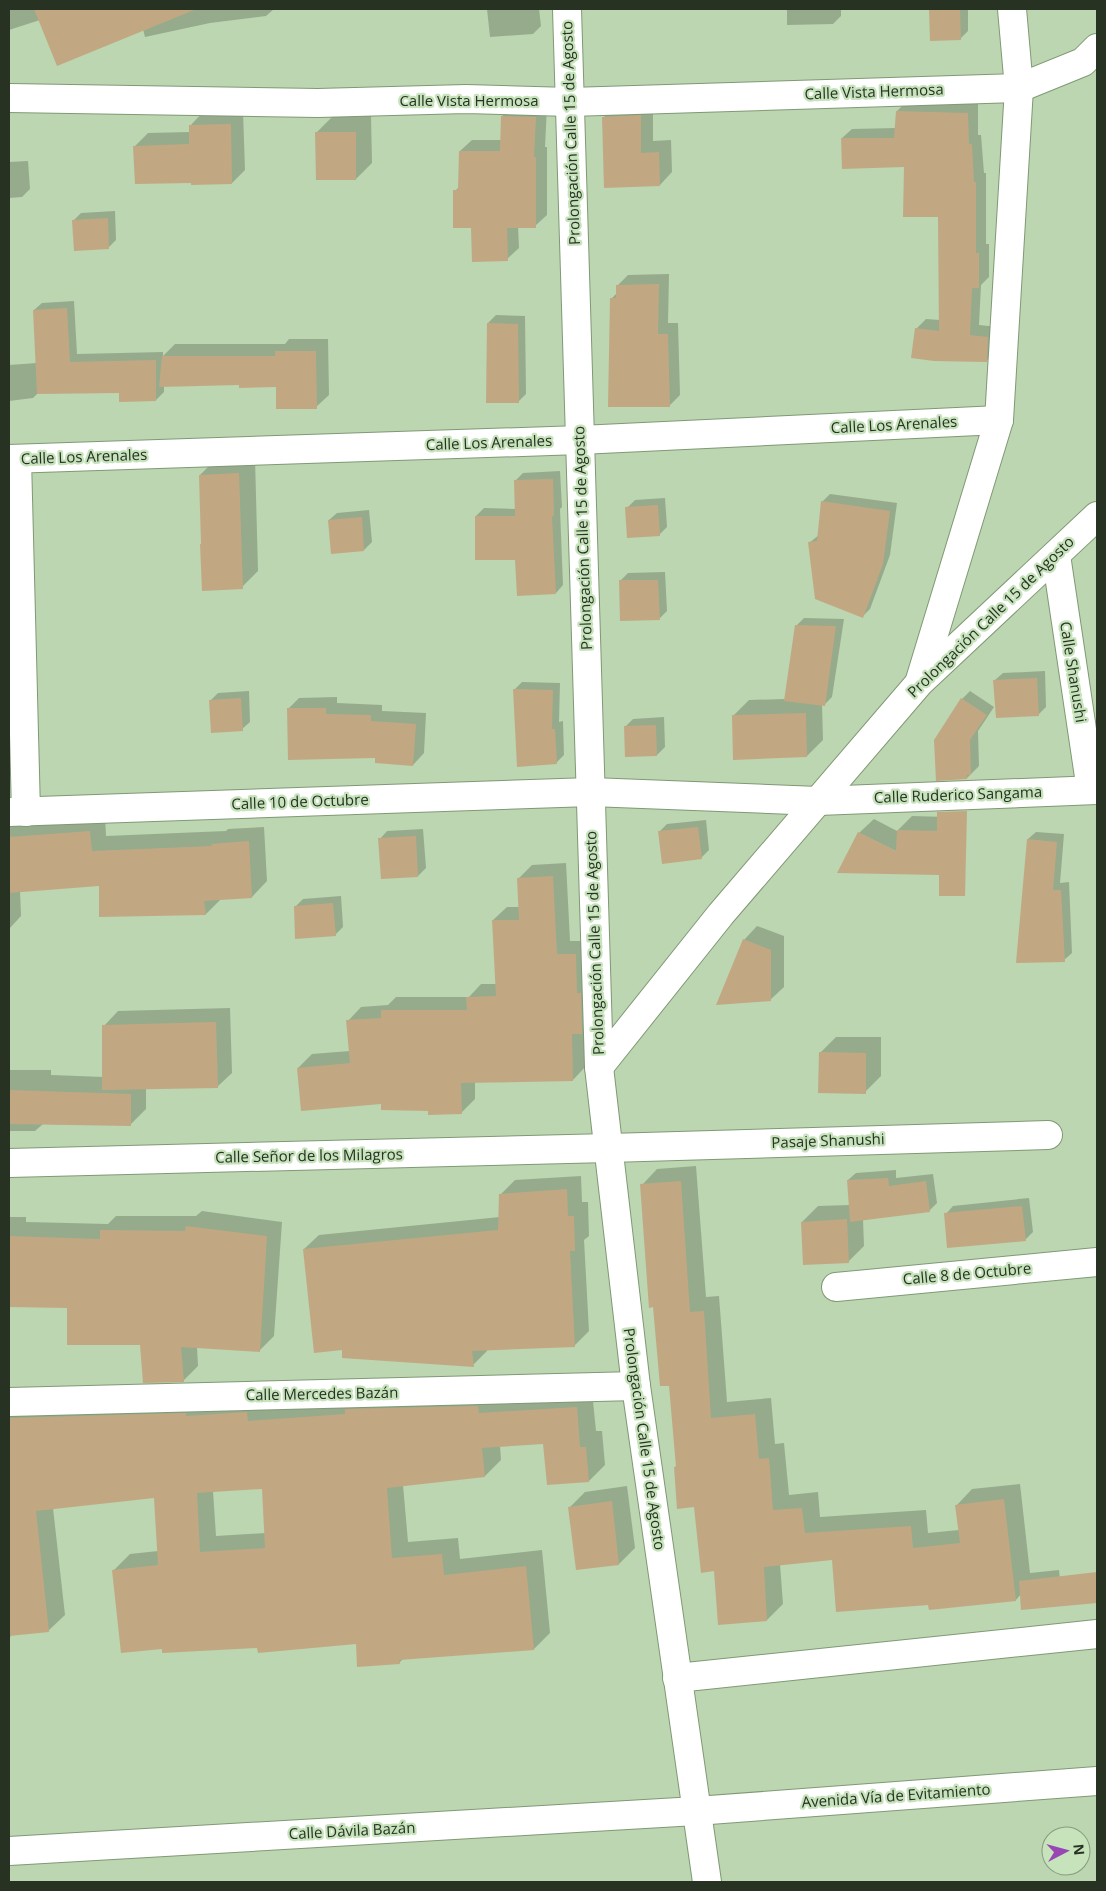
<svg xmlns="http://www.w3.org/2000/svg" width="1106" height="1891" font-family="'Open Sans',sans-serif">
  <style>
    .shadow { fill: #0003; fill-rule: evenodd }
    .building { fill: #c2a882; fill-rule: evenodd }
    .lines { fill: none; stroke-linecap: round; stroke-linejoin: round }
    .minor-casing { stroke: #809975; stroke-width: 30 }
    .major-casing { stroke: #809975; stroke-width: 30 }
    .minor { stroke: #fff; stroke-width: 28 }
    .major { stroke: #fff; stroke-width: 28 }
    .labels { text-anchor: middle; stroke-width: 4.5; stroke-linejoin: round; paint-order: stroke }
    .street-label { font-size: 15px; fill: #273223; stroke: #c7e3bc }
  </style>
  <rect width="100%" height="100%" fill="#bbd6b0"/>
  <!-- shadow -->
  <g class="shadow">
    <path d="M9,9H274L266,16L210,23L145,37L143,29L40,20L9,30Z"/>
    <path d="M487,9H539L541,26L533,34L490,37Z"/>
    <path d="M787,9H841V16L833,24L787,25Z"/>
    <path d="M930,9H968V31L960,39L931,40Z"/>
    <path d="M907,101L978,104V135H981L984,173H986V244H989V277L981,285L979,325L998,327L996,351L986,361L916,329L926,319L940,320L939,216L905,166L842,138L852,129L896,128L897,111Z"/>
    <path d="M653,103V141L671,140L672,172L660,185L604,117L616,105Z"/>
    <path d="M514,105L547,106L545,147H547V215L535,226H518L519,248L507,259L472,227L455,191L460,186V151L472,140H501L502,116Z"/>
    <path d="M243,111L245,170L232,183L192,181L135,146L148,133L190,132V126L203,112Z"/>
    <path d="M371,116L372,163L356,179L316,133L332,117Z"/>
    <path d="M28,161L30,189L22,197L9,198V162Z"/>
    <path d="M115,211L116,240L108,248L73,221L81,213Z"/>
    <path d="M669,274L668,323H678L680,395L669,406L611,299L617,293V286L628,275Z"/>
    <path d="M74,301L77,354L163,352V356L175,344H285L289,339H328L329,395L316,407L277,386L240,384L164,386V392L156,400L120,391L38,393L33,398L9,401V365L37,363L34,310L42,303Z"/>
    <path d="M496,315L525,316L526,394L518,402L488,323Z"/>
    <path d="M255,458L258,571L242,587L202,543L200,475L216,459Z"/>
    <path d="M560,471L562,507L560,509L563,585L556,593L516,559L476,516L484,508L516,509L515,481L523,473Z"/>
    <path d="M830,494L897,503L890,555L870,609L862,617L809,543L819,535L822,502Z"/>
    <path d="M665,498L667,527L659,535L627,508L635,500Z"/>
    <path d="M369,510L372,542L364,550L329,520L337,513Z"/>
    <path d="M665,572L667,611L659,619L620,581L628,573Z"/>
    <path d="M804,618L844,619L832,697L824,705H822L823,740L807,756L733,716L749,700L785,699L796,626Z"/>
    <path d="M1045,671L1046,707L1038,715L995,680L1003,673Z"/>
    <path d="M522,682L560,683L559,722L563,721L564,755L556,763L514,690Z"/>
    <path d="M249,691L250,722L242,729L210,701L218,693Z"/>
    <path d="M970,691L994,707L978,731L979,766L967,778L962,699Z"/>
    <path d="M337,697V703L382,705V711L426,713L424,753L413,765L288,709L299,698Z"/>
    <path d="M664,717L665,747L657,755L625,727L633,719Z"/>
    <path d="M105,816L106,836L226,831L228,829L264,827L267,881L252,897L221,899L206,914L101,885L20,891L21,916L9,929V823Z"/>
    <path d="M912,816L947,817L943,874L859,833L874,819L897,831Z"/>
    <path d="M706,820L709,850L701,858L659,832L667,824Z"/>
    <path d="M423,829L426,868L418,876L380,839L387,831Z"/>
    <path d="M1036,832L1064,834L1060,883L1069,882L1072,953L1064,960L1028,839Z"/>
    <path d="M566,863L570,941H589L586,1066L573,1080L475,1082V1099L462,1112L383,1103L298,1068L312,1054L350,1051L348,1021L361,1007L388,1005L396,997H469L481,984H496L493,920L507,907H519L518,879L532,865Z"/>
    <path d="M341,896L343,927L335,935L295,907L303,899Z"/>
    <path d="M757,926L784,936V987L770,1000L744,940Z"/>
    <path d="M230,1008L232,1073L217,1087L146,1088V1109L130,1125L43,1124L35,1131H9V1070H51V1075L104,1077V1026L118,1011Z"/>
    <path d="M836,1037H881V1076L865,1092L820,1053Z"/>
    <path d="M696,1166L706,1297L719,1296L727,1402L771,1398L775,1444L784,1443L789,1495L818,1492L820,1517L926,1510L928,1533L959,1530L957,1505L972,1489L1020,1484L1030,1573L1059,1570L1062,1598L1021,1594L1016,1600L930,1604L833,1559L780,1564L783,1604L767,1620L715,1570L695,1506L675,1467L677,1465L670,1384L642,1185L657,1169Z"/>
    <path d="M896,1170V1178L933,1174L937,1203L929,1211L863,1219L864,1246L848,1262L802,1222L818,1206L850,1205L848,1180L856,1173Z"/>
    <path d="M581,1176L582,1202H588L589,1236L584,1240L589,1331L574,1346L487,1349V1351L473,1365L343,1349L304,1249L319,1235L500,1217V1195L515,1180Z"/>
    <path d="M1029,1198L1033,1232L1025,1240L946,1214L953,1206Z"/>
    <path d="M202,1211L282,1222L274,1336L259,1351L197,1347L198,1366L183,1381L141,1344L68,1307L9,1305V1217H26V1222L108,1224L116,1216H196Z"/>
    <path d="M592,1391L596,1431H602L605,1465L589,1481L545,1442L500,1446L501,1460L485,1476L403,1485L408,1542L458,1538L460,1559L542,1550L550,1633L534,1649L403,1659L399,1663L357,1643L259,1647L114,1570L130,1554L158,1551L155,1497L53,1508L65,1615L48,1631L12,1635L9,1638V1400ZM263,1488L266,1533L216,1536L213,1491Z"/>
    <path d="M627,1486L635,1548L619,1564L577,1569L569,1508L585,1492Z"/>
  </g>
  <!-- building -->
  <g class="building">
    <path d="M34,9H193L194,10L57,66Z"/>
    <path d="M929,9H960L961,40L930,41Z"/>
    <path d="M896,111L968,113L969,144H972L974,182H976V253H979V288H972L970,335L988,337L987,362L934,361L911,358L915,328L939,331L938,217H903L904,167L842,169L841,138H894Z"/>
    <path d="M641,115V153L659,152L660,186L604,188L602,117Z"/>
    <path d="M501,116L536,117L534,157H536V228H507L508,261L472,262L471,228H453V190H458L459,151H500Z"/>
    <path d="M231,124L232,184L191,185V183L135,184L133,146L189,144V125Z"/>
    <path d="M315,132H356V180H316Z"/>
    <path d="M108,218L109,249L74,251L72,220Z"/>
    <path d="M659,284L658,334H668L670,407H608L610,298H616V285Z"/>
    <path d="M67,308L70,362L156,360V401L119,402V393L37,394L33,310Z"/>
    <path d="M487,323L518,324L519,403H486Z"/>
    <path d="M275,351H316L317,409H276V387L239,388V385L159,387L162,356H275Z"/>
    <path d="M239,473L243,589L202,591L200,544H201L199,475Z"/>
    <path d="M553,479L554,516H552L556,594L517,596L515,560H475V516H515L514,480Z"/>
    <path d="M821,501L890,511L883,564L863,618L815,599L808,542L817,541Z"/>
    <path d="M658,505L660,536L627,538L625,507Z"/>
    <path d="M362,517L364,551L331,554L328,520Z"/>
    <path d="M619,580H658L660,620L620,621Z"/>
    <path d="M795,625L836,626L825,706L784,701Z"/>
    <path d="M1037,678L1039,716L996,718L993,680Z"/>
    <path d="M513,689L553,690L552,729H555L557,764L517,767Z"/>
    <path d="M241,698L243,731L211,733L209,700Z"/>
    <path d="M961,698L987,715L970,740L971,775H967V779L936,781L934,740Z"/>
    <path d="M287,708H326V714L371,715V721L416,724L413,766L375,763V758L288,760Z"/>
    <path d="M806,713L807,757L733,760L732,715Z"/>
    <path d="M656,725L657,756L625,757L624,726Z"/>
    <path d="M967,811L965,896H939V875L837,873L858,832L896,851L897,830L937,831V812Z"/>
    <path d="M698,827L702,859L662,864L658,831Z"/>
    <path d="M90,831L92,851L212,846L211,844L249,841L252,898L204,901L206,915L99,917V886L9,893V837Z"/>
    <path d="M416,836L418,877L381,879L378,838Z"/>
    <path d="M1027,839L1057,842L1053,890H1061L1065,962L1016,963Z"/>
    <path d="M553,876L557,954H576L577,993H581L582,1034H572L573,1081L461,1083L462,1114L428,1115V1111L381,1110V1104L301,1111L297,1068L350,1063L346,1020L381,1018V1010H467L466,997L496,996L492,920H519L517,878Z"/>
    <path d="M333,903L336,936L295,939L294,906Z"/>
    <path d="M743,939L771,950V1001L716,1005Z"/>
    <path d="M216,1022L218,1088L102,1090V1025Z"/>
    <path d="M819,1052L866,1053V1094L818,1093Z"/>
    <path d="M9,1090L131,1094V1126L9,1124Z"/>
    <path d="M888,1178L889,1186L926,1181L930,1212L850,1222L847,1180Z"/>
    <path d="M681,1181L690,1312L704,1311L711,1418L755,1414L759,1459L769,1458L773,1510L802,1508L805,1533L911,1526L913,1548L960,1543L955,1505L1004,1499L1016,1601L929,1610L928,1605L836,1612L832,1560L764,1567L767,1621L718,1625L714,1571L701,1573L694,1507L677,1509L674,1467H676L669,1386H660L653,1307L649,1308L640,1184Z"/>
    <path d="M567,1189L568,1216H574L575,1251H570L575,1347L472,1351L474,1367L342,1358V1350L314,1353L303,1249L498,1230L499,1194Z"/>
    <path d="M1022,1206L1026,1241L947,1248L944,1213Z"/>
    <path d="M847,1219L849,1263L803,1265L801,1222Z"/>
    <path d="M186,1226L267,1236L260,1352L181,1347L184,1382L143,1383L140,1345H67V1308L9,1307V1236L100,1239V1230L185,1231Z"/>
    <path d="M478,1406L479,1413L577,1407L580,1447H586L589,1482L547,1485L543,1444L482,1448L485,1477L387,1488L392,1558L442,1554L444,1575L526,1566L534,1650L399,1660L400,1664L357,1667L356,1644L258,1653L257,1648L162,1653V1649L121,1653L112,1570L158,1565L154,1498L36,1511L49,1632L9,1636V1418L186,1413V1416L247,1412L248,1421L345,1414V1409ZM262,1489L265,1548L200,1552L197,1493Z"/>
    <path d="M612,1501L619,1565L576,1570L568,1507Z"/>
    <path d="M1097,1572V1603L1021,1610L1019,1581Z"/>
  </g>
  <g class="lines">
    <!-- minor casing -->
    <g class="minor-casing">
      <g id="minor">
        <path d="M567,9L599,1067L636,1386L707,1882"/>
        <path d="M9,98L318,103L466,99L570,102L1019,88L1083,62L1097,48"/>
        <path d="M9,459L580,440L999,420"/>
        <path d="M17,459L26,812"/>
        <path d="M1056,555L1091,790"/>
        <path d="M920,680L999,420L1019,88L1012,9"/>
        <path d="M9,812L591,792L818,801L1097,790"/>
        <path d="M599,1067L721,914L920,682L1097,516"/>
        <path d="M9,1163L609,1148L1048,1135"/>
        <path d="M836,1287L1097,1262"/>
        <path d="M9,1402L636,1386"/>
        <path d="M677,1678L1097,1634"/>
      </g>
    </g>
    <!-- major casing -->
    <g class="major-casing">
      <path id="major" d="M9,1851L696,1811L1097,1781"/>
    </g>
    <!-- minor -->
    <use href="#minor" class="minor"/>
    <!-- major -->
    <use href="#major" class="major"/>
  </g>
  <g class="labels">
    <!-- street labels -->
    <g class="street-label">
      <text transform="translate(874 92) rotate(-2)" y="5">Calle Vista Hermosa</text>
      <text x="469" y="106">Calle Vista Hermosa</text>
      <text transform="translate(571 133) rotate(-92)" y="5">Prolongación Calle 15 de Agosto</text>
      <text transform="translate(894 425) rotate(-3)" y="5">Calle Los Arenales</text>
      <text transform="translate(489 443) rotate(-2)" y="5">Calle Los Arenales</text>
      <text transform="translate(84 457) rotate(-2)" y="5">Calle Los Arenales</text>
      <text transform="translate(583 538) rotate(-92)" y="5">Prolongación Calle 15 de Agosto</text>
      <text transform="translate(991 617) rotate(-44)" y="5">Prolongación Calle 15 de Agosto</text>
      <text transform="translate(1073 672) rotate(81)" y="5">Calle Shanushi</text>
      <text transform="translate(958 795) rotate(-2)" y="5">Calle Ruderico Sangama</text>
      <text transform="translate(300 802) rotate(-2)" y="5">Calle 10 de Octubre</text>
      <text transform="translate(595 943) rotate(-92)" y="5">Prolongación Calle 15 de Agosto</text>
      <text transform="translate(828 1141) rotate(-2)" y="5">Pasaje Shanushi</text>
      <text transform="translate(309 1156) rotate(-1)" y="5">Calle Señor de los Milagros</text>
      <text transform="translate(967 1274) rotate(-5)" y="5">Calle 8 de Octubre</text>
      <text transform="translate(322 1394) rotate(-1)" y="5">Calle Mercedes Bazán</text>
      <text transform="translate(644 1439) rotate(82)" y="5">Prolongación Calle 15 de Agosto</text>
      <text transform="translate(896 1796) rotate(-4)" y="5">Avenida Vía de Evitamiento</text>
      <text transform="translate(352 1831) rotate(-3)" y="5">Calle Dávila Bazán</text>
    </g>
  </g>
  <!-- border -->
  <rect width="1106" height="1891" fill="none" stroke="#273223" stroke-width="20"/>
  <!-- north arrow -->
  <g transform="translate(1066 1851) rotate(84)"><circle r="24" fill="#c7e3bc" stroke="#879c7f"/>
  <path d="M0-4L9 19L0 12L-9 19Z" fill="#9946b5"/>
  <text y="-8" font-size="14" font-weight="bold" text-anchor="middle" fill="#273223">N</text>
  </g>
</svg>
